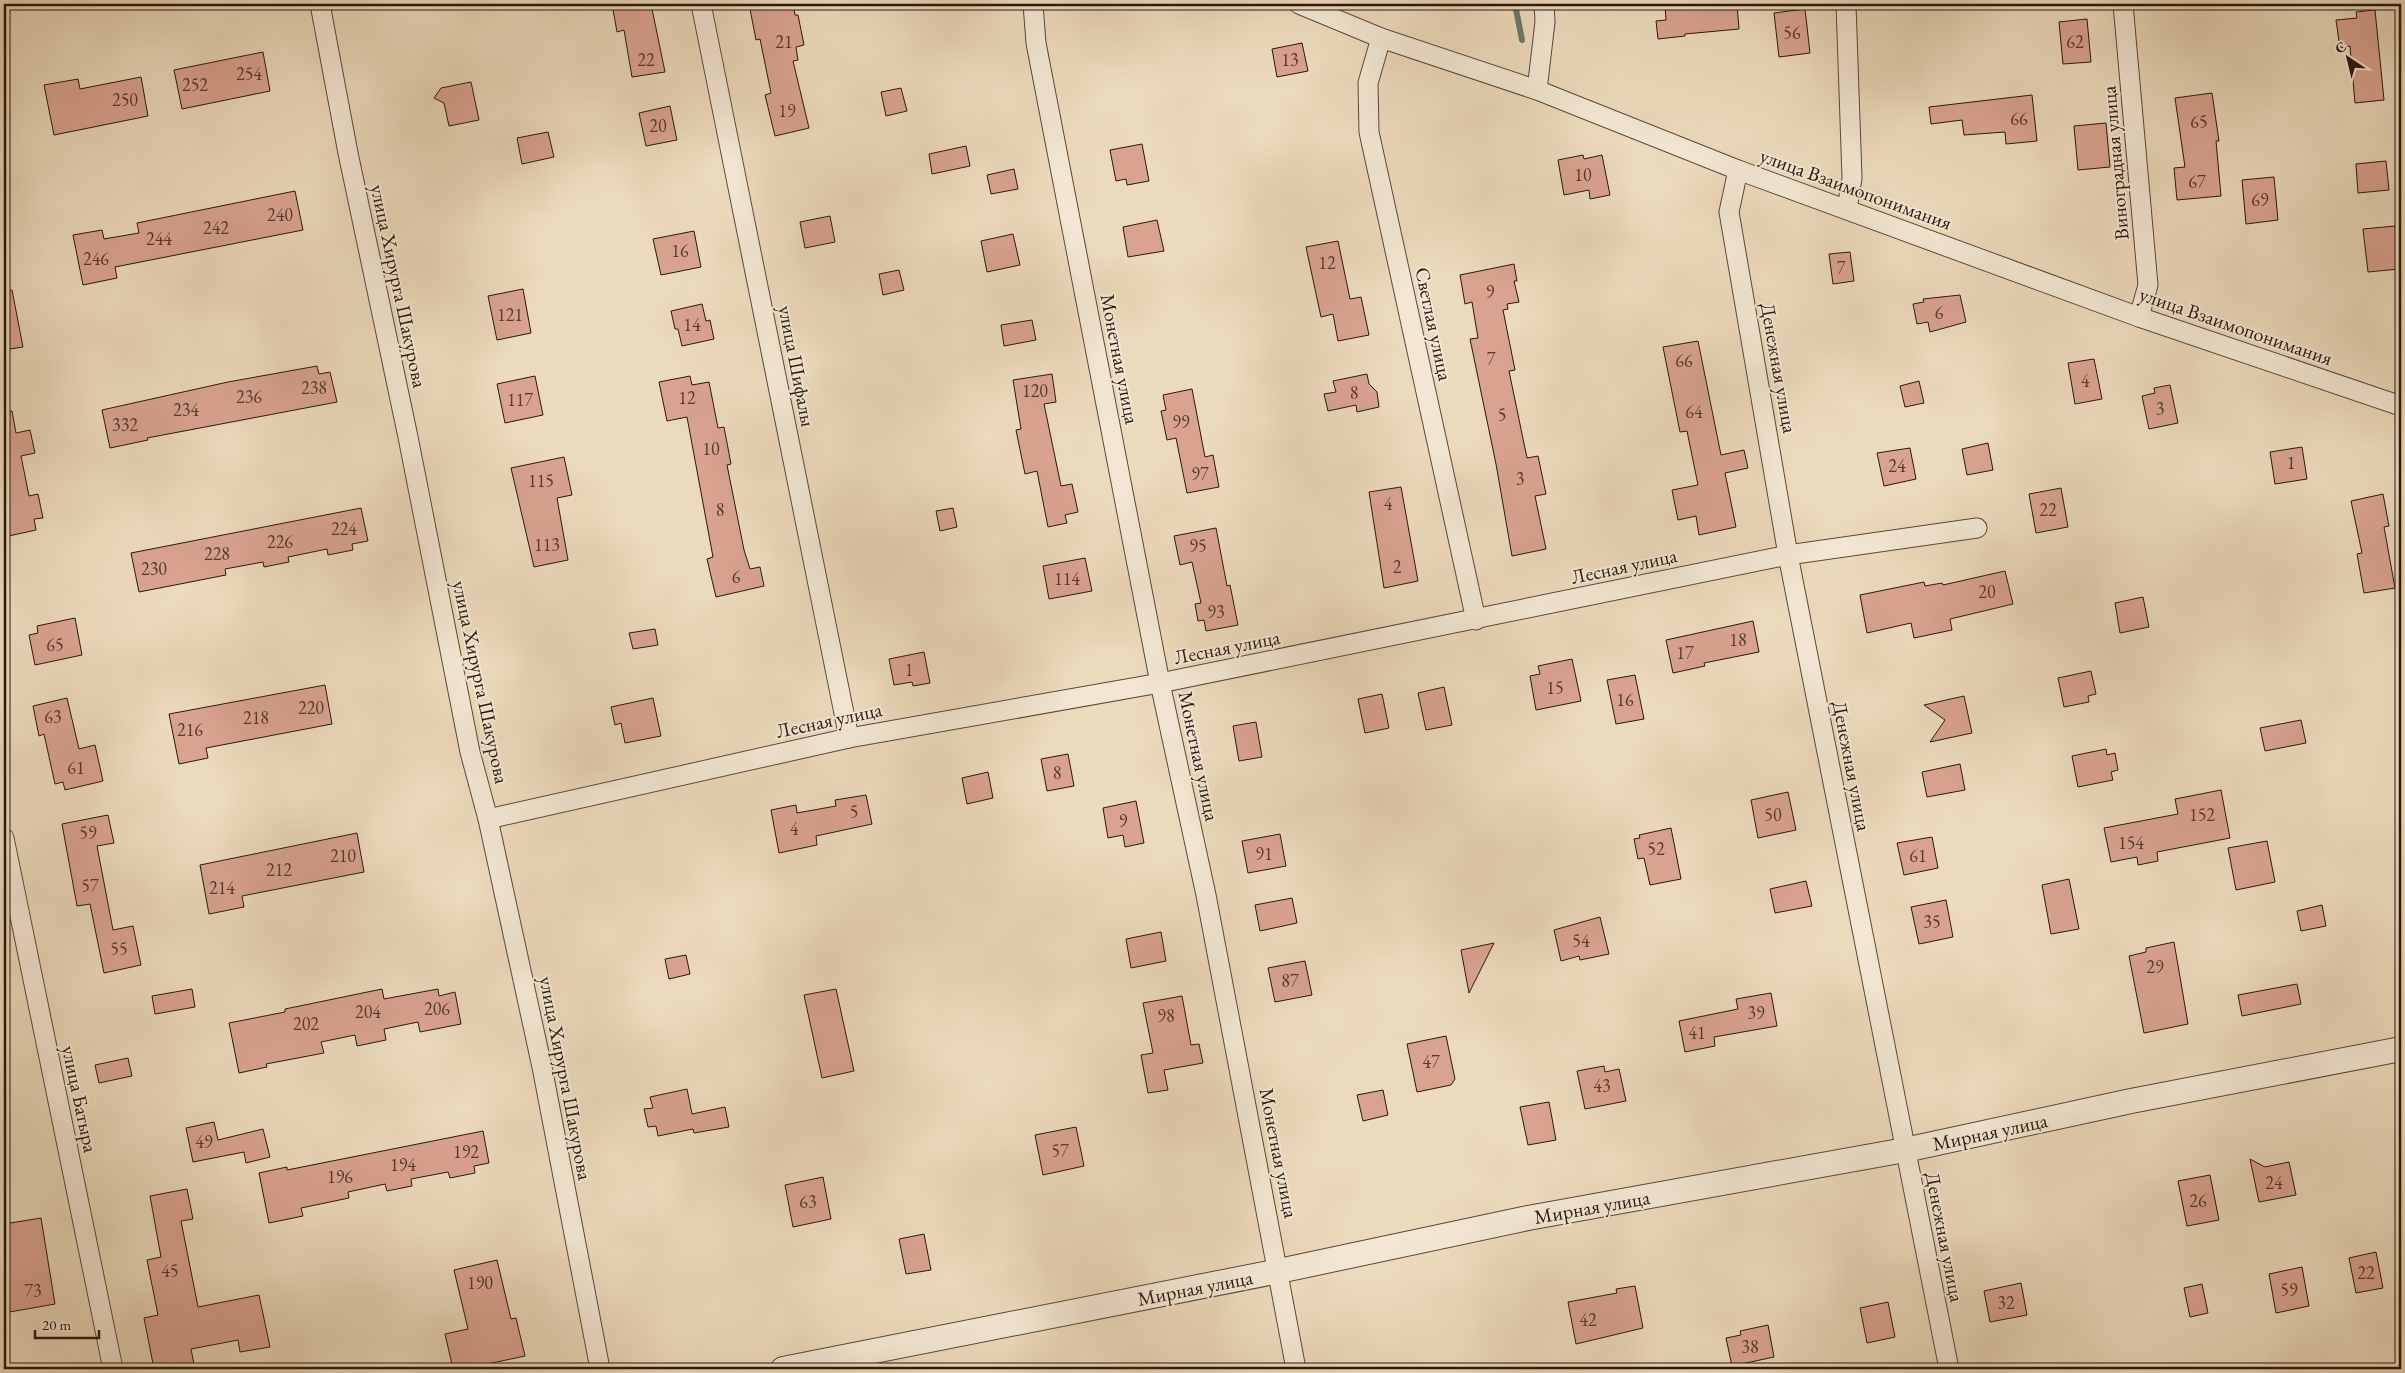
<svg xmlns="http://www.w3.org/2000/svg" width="2405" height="1373" font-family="'EB Garamond',serif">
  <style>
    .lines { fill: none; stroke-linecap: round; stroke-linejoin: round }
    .stream { stroke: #6c796e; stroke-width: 6 }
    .building { fill: #d9a390; stroke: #29170e }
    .minor-casing { stroke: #5a483a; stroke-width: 21 }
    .tertiary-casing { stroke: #5a483a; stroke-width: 26 }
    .minor { stroke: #f3e7d3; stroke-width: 19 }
    .tertiary { stroke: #f3e7d3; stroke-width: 24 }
    .labels { text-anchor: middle; stroke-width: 4; stroke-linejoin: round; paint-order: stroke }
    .number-label { font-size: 18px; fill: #553a2e }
    .street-label { font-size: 20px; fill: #29170e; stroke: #f3e7d3 }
  </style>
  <rect width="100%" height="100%" fill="#ecdabc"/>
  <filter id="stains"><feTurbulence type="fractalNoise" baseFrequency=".004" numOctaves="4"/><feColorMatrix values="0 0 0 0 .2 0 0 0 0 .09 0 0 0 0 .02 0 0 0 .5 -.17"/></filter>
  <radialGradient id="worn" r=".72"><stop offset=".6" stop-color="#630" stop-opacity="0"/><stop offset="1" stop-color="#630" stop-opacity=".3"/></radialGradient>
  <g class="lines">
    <!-- stream -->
    <path class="stream" d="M1515,4L1522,40"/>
  </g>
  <!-- building -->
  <g class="building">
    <path d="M612,4H651L665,72L632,77L624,30L617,32Z"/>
    <path d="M749,4H793L795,15H798L804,45L796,47L798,60L793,61L809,128L775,136L765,95L771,93L760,39L756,40Z"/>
    <path d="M1665,4H1737L1739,29L1685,34V36L1658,39L1656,21L1666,20Z"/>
    <path d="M1805,9L1810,53L1779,57L1774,13Z"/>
    <path d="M2375,10L2384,100L2355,103L2350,46L2340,48L2336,20L2357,18L2356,12Z"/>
    <path d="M2087,19L2091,62L2063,64L2059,22Z"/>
    <path d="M1302,43L1308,71L1277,77L1272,49Z"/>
    <path d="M263,52L270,91L182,109L174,70Z"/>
    <path d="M141,77L148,116L54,135L44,85L78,79L80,89Z"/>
    <path d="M471,82L479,120L449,126L444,103L434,98L441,88Z"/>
    <path d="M901,88L907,111L886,116L881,92Z"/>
    <path d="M2212,93L2219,141H2216L2221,196L2177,200L2174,168L2185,167L2175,98Z"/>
    <path d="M2032,95L2037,141L2006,144L2005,132L1964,135L1962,120L1931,124L1929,107Z"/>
    <path d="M670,106L677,140L646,146L639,113Z"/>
    <path d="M2106,123L2110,167L2078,170L2074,126Z"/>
    <path d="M548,132L554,157L522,164L517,138Z"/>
    <path d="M1142,144L1149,181L1127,185L1126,179L1116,181L1110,150Z"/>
    <path d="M966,146L970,166L932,174L929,154Z"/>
    <path d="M1583,155L1584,159L1602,155L1610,195L1590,199L1589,190L1564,195L1558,160Z"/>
    <path d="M2386,161L2389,190L2358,193L2356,164Z"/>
    <path d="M1014,169L1018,189L991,194L987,175Z"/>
    <path d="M2274,177L2278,220L2246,224L2242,180Z"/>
    <path d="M295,191L303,230L115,267L117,278L83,285L73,235L102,230L104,239L139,233L137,223Z"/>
    <path d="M830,216L835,242L805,248L800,222Z"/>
    <path d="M1157,220L1164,251L1128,257L1123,227Z"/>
    <path d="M2395,226L2399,269L2368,272L2363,229Z"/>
    <path d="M694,231L701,267L661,275L653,239Z"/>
    <path d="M1013,234L1020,265L987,272L981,241Z"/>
    <path d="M1338,241L1350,299L1361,297L1369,335L1338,341L1333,314L1321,317L1306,247Z"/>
    <path d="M1850,252L1854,281L1833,284L1829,254Z"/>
    <path d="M1514,264L1517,281H1514L1519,302L1507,304L1508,309L1503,310L1515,370L1509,371L1527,458L1538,456L1546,494L1535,496L1546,549L1512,556L1496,464L1470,339L1478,338L1472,302L1465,304L1460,275Z"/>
    <path d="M899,270L904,290L883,295L879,274Z"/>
    <path d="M523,289L531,333L497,340L488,296Z"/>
    <path d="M12,290L23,347L4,350V291Z"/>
    <path d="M1960,295L1966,322L1930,332L1928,322L1917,324L1913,304L1924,302L1923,299Z"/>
    <path d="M702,304L706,321L710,320L714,339L682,346L678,329H675L671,311Z"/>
    <path d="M1032,320L1036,340L1004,346L1001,325Z"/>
    <path d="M1698,341L1721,455L1744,450L1748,468L1725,473L1736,527L1699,535L1696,516L1678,520L1672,490L1698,485L1687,431L1680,432L1663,347Z"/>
    <path d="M2094,359L2102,399L2075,404L2068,363Z"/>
    <path d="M317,366L319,374L330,372L337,402L147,438L148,440L110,448L102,410L228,382Z"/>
    <path d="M1052,374L1056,402L1044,404L1061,486L1072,484L1078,512L1065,515L1067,523L1048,527L1037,471L1025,474L1016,430L1021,429L1013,380Z"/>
    <path d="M1367,374L1369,384L1377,392L1379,407L1357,412L1356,405L1328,411L1324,394L1336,392L1333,381Z"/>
    <path d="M535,376L543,415L505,423L497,384Z"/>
    <path d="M690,376L692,385L709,382L718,428L724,427L731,464L727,465L744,550L750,569L760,567L764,586L716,597L707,559L713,557L687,417L667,421L659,382Z"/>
    <path d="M1919,381L1924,403L1905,407L1900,386Z"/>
    <path d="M2170,385L2178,423L2149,429L2142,396L2155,393L2154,388Z"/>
    <path d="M1192,389L1205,457L1213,455L1219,487L1187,493L1176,438L1167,440L1161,411L1166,410L1163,395Z"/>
    <path d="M12,411L16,433L30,430L35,453L21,456L29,496L38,494L43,518L34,519L36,530L4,537V412Z"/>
    <path d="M1988,443L1993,470L1967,475L1962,449Z"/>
    <path d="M2302,447L2307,479L2275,484L2270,452Z"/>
    <path d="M1910,448L1916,479L1884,486L1877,453Z"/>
    <path d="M564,457L572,495L557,498L568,560L534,567L511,468Z"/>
    <path d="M1401,487L1418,581L1384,588L1369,492Z"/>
    <path d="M2061,488L2068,527L2036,533L2029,494Z"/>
    <path d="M2383,494L2389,526L2384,527L2395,588L2364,593L2357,554L2362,553L2351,501Z"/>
    <path d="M361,508L368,541L352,544L353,550L328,555L327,549L288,557L289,562L264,567L263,562L225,569L226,575L139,592L131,553Z"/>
    <path d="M953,508L957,527L940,531L936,511Z"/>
    <path d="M1216,528L1227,586L1230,585L1238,625L1206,631L1204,620L1198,621L1195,604L1201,603L1192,562L1180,565L1174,536Z"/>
    <path d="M1085,558L1092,591L1049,599L1043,566Z"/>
    <path d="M2005,571L2013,604L1950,619L1952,630L1914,638L1911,623L1867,633L1860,595L1924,582L1925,586L1942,583L1943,585Z"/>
    <path d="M2143,597L2149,627L2120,633L2115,603Z"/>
    <path d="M75,618L82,655L35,665L29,635L38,633L37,626Z"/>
    <path d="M1753,621L1759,652L1704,663L1705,666L1673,673L1666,640Z"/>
    <path d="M655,629L658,645L633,649L629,633Z"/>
    <path d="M924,652L930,683L913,686L912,682L894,685L889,659Z"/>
    <path d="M1572,659L1581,701L1536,710L1530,676L1540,674L1538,666Z"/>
    <path d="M2091,671L2096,694L2088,696L2089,702L2064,707L2058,678Z"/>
    <path d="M1635,675L1644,719L1616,724L1607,680Z"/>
    <path d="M325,685L332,724L206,748L208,758L179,764L169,714Z"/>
    <path d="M1444,687L1452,725L1426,730L1418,693Z"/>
    <path d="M1382,694L1389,728L1365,733L1358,699Z"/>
    <path d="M1964,696L1972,733L1930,742L1945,720L1924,705Z"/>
    <path d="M67,698L79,749L95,745L103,781L65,790L63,782L55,784L44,734L39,736L33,706Z"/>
    <path d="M653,698L661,736L625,743L621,723L615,725L611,707Z"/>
    <path d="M2301,720L2306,743L2265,751L2260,728Z"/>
    <path d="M1256,722L1262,757L1239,761L1233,726Z"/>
    <path d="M2106,749L2107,755L2115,753L2118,770L2111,772L2113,780L2078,787L2072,756Z"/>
    <path d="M1068,754L1074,786L1047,791L1041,759Z"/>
    <path d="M1960,764L1965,790L1927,797L1922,772Z"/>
    <path d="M988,772L993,798L967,804L962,778Z"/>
    <path d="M2221,790L2230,838L2157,852L2158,861L2138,865L2137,857L2111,862L2104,828L2178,814L2175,799Z"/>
    <path d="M1788,792L1796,830L1758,838L1751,800Z"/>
    <path d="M866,795L872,824L816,836L817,845L779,853L771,810L796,805L797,813L836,806L835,800Z"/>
    <path d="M1136,801L1144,843L1125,847L1123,835L1108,838L1103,808Z"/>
    <path d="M108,815L114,843L97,846L113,930L133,926L141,965L104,973L90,904L77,906L62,824Z"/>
    <path d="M1671,828L1681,879L1650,885L1644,858L1638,859L1634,839L1640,838L1639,835Z"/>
    <path d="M357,833L364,872L242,896L244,907L209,914L200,865Z"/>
    <path d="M1280,834L1286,866L1248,873L1242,841Z"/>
    <path d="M1932,837L1938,868L1904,875L1897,843Z"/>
    <path d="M2267,841L2275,882L2236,890L2228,848Z"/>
    <path d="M2069,879L2079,929L2051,934L2042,885Z"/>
    <path d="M1806,881L1812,906L1775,913L1770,889Z"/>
    <path d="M1292,898L1297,923L1260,931L1255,905Z"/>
    <path d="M1946,900L1953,937L1919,944L1911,907Z"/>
    <path d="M2322,905L2326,926L2301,931L2297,911Z"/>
    <path d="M1600,917L1609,954L1580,960L1579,956L1561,961L1554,930Z"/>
    <path d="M1161,932L1166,961L1131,968L1126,939Z"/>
    <path d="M2174,942L2188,1024L2144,1033L2129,956L2146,952V948Z"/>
    <path d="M1494,943L1469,993L1461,950Z"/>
    <path d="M686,955L690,974L669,979L665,959Z"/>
    <path d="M1305,961L1312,995L1275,1002L1268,968Z"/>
    <path d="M2297,984L2301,1004L2242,1016L2238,995Z"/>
    <path d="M192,989L195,1007L155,1014L152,996Z"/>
    <path d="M382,989L384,999L438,989L439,996L455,992L461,1024L420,1032L418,1022L384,1029L386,1040L357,1046L355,1035L321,1042L324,1053L266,1064L267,1067L239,1073L229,1023L285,1012V1009Z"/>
    <path d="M836,989L854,1071L822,1078L804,995Z"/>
    <path d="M1771,993L1777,1026L1714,1037L1715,1046L1685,1052L1679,1021L1738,1009L1736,999Z"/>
    <path d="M1182,996L1191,1045L1199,1044L1203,1063L1164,1070L1168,1090L1148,1093L1141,1055L1153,1053L1143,1003Z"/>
    <path d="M1446,1036L1455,1079L1451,1085L1417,1092L1407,1044Z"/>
    <path d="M128,1058L132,1076L99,1083L95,1065Z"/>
    <path d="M1604,1066L1605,1072L1619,1069L1626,1101L1585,1109L1577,1071Z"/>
    <path d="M687,1089L692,1114L725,1107L729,1127L694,1133L693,1129L658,1136L656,1126L648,1127L644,1109L653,1108L650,1097Z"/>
    <path d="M1383,1090L1388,1115L1363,1121L1357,1095Z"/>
    <path d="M1549,1102L1556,1140L1528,1145L1520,1107Z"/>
    <path d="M214,1122L218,1140L263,1129L270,1157L246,1163L244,1152L193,1162L186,1128Z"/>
    <path d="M1076,1127L1084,1166L1043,1175L1035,1135Z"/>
    <path d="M483,1131L489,1163L474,1166L475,1173L450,1178L448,1172L411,1179L412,1186L387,1191L385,1184L348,1192L349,1198L301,1208L303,1216L269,1223L259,1173L287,1167V1170Z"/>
    <path d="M2250,1159L2265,1167L2289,1162L2296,1195L2259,1202Z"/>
    <path d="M2210,1175L2219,1220L2187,1226L2178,1181Z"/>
    <path d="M823,1177L831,1219L793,1227L785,1185Z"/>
    <path d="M187,1189L193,1219L181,1221L198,1307L259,1295L270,1347L240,1352L238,1340L191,1349L195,1369H154L144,1318L158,1315L147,1260L161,1257L150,1196Z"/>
    <path d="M41,1218L55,1304L4,1313V1224Z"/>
    <path d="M924,1234L931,1270L906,1274L899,1239Z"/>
    <path d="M2376,1252L2383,1288L2356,1293L2349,1258Z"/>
    <path d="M497,1260L511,1319L516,1318L525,1356L464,1369H453L445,1334L468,1329L454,1270Z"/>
    <path d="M2302,1267L2309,1306L2276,1313L2269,1274Z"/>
    <path d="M2021,1283L2027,1315L1990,1322L1984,1291Z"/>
    <path d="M2202,1284L2208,1313L2190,1317L2184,1288Z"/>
    <path d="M1635,1286L1643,1328L1576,1344L1568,1302L1617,1293L1616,1289Z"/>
    <path d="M1888,1302L1895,1337L1867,1343L1860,1308Z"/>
    <path d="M1768,1325L1774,1357L1732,1366L1726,1338L1741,1335L1740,1331Z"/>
  </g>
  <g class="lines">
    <!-- minor casing -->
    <g class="minor-casing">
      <g id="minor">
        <path d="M320,4L348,153L408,437L470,752L488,819L542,1067L600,1369"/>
        <path d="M701,4L849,738"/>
        <path d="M1033,4L1036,43L1160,683L1206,895L1296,1369"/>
        <path d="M1299,4L1381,38L1537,90L1738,170L2139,317L2401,406"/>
        <path d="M1846,4L1852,178L1847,209"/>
        <path d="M2123,4L2148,285L2139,317"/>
        <path d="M1381,38L1368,83L1369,132L1476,620"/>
        <path d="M1537,90L1545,22L1544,4"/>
        <path d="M1738,170L1729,212L1788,555L1949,1369"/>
        <path d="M488,819L849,738L1160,683L1788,555L1977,528"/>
        <path d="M4,838L113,1369"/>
      </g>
    </g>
    <!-- tertiary casing -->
    <g class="tertiary-casing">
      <path id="tertiary" d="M783,1369L1279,1271L1528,1218L1905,1150L2131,1101L2401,1049"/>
    </g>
    <!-- minor -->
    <use href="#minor" class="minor"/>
    <!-- tertiary -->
    <use href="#tertiary" class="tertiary"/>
  </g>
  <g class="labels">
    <!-- number labels -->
    <g class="number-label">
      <text x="1792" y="39">56</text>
      <text x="784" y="48">21</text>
      <text x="2075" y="48">62</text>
      <text x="646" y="66">22</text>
      <text x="1290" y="66">13</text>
      <text x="249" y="80">254</text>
      <text x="195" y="91">252</text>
      <text x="125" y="106">250</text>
      <text x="787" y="117">19</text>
      <text x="2019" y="125">66</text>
      <text x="2199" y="128">65</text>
      <text x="658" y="132">20</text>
      <text x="1583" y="181">10</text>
      <text x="2197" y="188">67</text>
      <text x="2260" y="206">69</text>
      <text x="280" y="221">240</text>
      <text x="216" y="234">242</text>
      <text x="159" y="245">244</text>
      <text x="680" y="257">16</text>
      <text x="96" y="265">246</text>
      <text x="1327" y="269">12</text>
      <text x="1841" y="274">7</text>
      <text x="1490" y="298">9</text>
      <text x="1939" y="319">6</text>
      <text x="510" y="321">121</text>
      <text x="692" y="331">14</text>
      <text x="1491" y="365">7</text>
      <text x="1684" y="367">66</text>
      <text x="2085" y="387">4</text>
      <text x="314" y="394">238</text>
      <text x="1035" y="397">120</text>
      <text x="1354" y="399">8</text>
      <text x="249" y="403">236</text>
      <text x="687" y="404">12</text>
      <text x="520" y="406">117</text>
      <text x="2160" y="415">3</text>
      <text x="186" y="416">234</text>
      <text x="1694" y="418">64</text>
      <text x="1502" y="421">5</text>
      <text x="1181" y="428">99</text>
      <text x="125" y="431">332</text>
      <text x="711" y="455">10</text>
      <text x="2291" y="469">1</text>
      <text x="1897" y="472">24</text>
      <text x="1200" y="480">97</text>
      <text x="1520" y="485">3</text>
      <text x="541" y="487">115</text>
      <text x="1388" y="510">4</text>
      <text x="720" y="516">8</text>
      <text x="2048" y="516">22</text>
      <text x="344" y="535">224</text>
      <text x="280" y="548">226</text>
      <text x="547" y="551">113</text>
      <text x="1198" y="552">95</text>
      <text x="217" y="560">228</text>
      <text x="1397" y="573">2</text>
      <text x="154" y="575">230</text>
      <text x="736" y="583">6</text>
      <text x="1067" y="585">114</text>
      <text x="1987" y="598">20</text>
      <text x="1216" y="618">93</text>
      <text x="1738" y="646">18</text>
      <text x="55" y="651">65</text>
      <text x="1685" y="659">17</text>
      <text x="909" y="676">1</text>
      <text x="1555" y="694">15</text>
      <text x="1625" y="706">16</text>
      <text x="311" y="714">220</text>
      <text x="53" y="723">63</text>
      <text x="256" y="724">218</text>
      <text x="190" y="736">216</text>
      <text x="76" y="774">61</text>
      <text x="1057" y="779">8</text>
      <text x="854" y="818">5</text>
      <text x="1773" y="821">50</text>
      <text x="2202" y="821">152</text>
      <text x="1123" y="827">9</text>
      <text x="794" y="835">4</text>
      <text x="88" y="839">59</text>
      <text x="2131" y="849">154</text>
      <text x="1656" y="855">52</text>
      <text x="1264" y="860">91</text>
      <text x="343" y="862">210</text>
      <text x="1918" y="862">61</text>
      <text x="279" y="876">212</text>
      <text x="90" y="892">57</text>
      <text x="222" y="894">214</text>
      <text x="1932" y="928">35</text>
      <text x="1581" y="947">54</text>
      <text x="119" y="955">55</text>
      <text x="2155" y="973">29</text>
      <text x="1290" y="987">87</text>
      <text x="437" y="1015">206</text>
      <text x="368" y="1018">204</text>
      <text x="1756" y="1019">39</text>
      <text x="1166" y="1022">98</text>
      <text x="306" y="1030">202</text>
      <text x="1697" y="1039">41</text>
      <text x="1431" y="1068">47</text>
      <text x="1602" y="1092">43</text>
      <text x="204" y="1148">49</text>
      <text x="1060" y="1157">57</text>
      <text x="466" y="1158">192</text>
      <text x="403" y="1171">194</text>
      <text x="340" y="1183">196</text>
      <text x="2274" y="1189">24</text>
      <text x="2198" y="1207">26</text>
      <text x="808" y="1208">63</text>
      <text x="170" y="1277">45</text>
      <text x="2366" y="1279">22</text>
      <text x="480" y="1289">190</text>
      <text x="2289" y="1296">59</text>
      <text x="33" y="1297">73</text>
      <text x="2006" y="1309">32</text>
      <text x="1588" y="1326">42</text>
      <text x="1750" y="1353">38</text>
    </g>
    <!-- street labels -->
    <g class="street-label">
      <text transform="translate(2115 163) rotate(-95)" y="7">Виноградная улица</text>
      <text transform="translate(1856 189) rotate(20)" y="7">улица Взаимопонимания</text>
      <text transform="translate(399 286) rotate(78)" y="7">улица Хирурга Шакурова</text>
      <text transform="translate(1434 324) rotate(78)" y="7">Светлая улица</text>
      <text transform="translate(2236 326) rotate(19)" y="7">улица Взаимопонимания</text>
      <text transform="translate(1120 359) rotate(79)" y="7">Монетная улица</text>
      <text transform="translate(797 366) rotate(79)" y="7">улица Шифалы</text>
      <text transform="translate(1779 368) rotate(80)" y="7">Денежная улица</text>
      <text transform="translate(1624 566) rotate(-12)" y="7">Лесная улица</text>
      <text transform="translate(1227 647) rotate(-11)" y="7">Лесная улица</text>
      <text transform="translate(481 682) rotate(78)" y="7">улица Хирурга Шакурова</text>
      <text transform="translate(829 720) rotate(-12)" y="7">Лесная улица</text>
      <text transform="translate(1199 756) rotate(78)" y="7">Монетная улица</text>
      <text transform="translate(1852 766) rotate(79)" y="7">Денежная улица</text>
      <text transform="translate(566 1078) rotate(79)" y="7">улица Хирурга Шакурова</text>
      <text transform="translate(80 1099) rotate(78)" y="7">улица Батыра</text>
      <text transform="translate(1990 1132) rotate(-12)" y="7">Мирная улица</text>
      <text transform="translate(1279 1153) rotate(79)" y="7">Монетная улица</text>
      <text transform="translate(1592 1207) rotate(-10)" y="7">Мирная улица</text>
      <text transform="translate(1945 1237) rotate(79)" y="7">Денежная улица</text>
      <text transform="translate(1195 1288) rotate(-11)" y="7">Мирная улица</text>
    </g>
  </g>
  <!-- margin -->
  <rect width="2405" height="1373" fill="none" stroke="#ecdabc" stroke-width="20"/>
  <rect x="5" y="5" width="2395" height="1363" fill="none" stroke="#29170e" stroke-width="2.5"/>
  <rect x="10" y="10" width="2385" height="1353" fill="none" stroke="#29170e"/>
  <!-- north arrow -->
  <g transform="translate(2348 58) rotate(325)" stroke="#f3e7d3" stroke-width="4" paint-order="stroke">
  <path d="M0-4L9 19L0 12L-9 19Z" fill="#29170e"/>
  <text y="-8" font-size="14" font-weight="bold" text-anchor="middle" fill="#29170e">С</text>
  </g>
  <!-- scale -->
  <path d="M35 1330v8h64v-8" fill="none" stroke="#29170e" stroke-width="2.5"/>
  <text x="42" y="1330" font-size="15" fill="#29170e" stroke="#f3e7d3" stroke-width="4" paint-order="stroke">20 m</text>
  <rect width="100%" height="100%" filter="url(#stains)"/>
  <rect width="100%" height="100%" fill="url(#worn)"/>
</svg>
